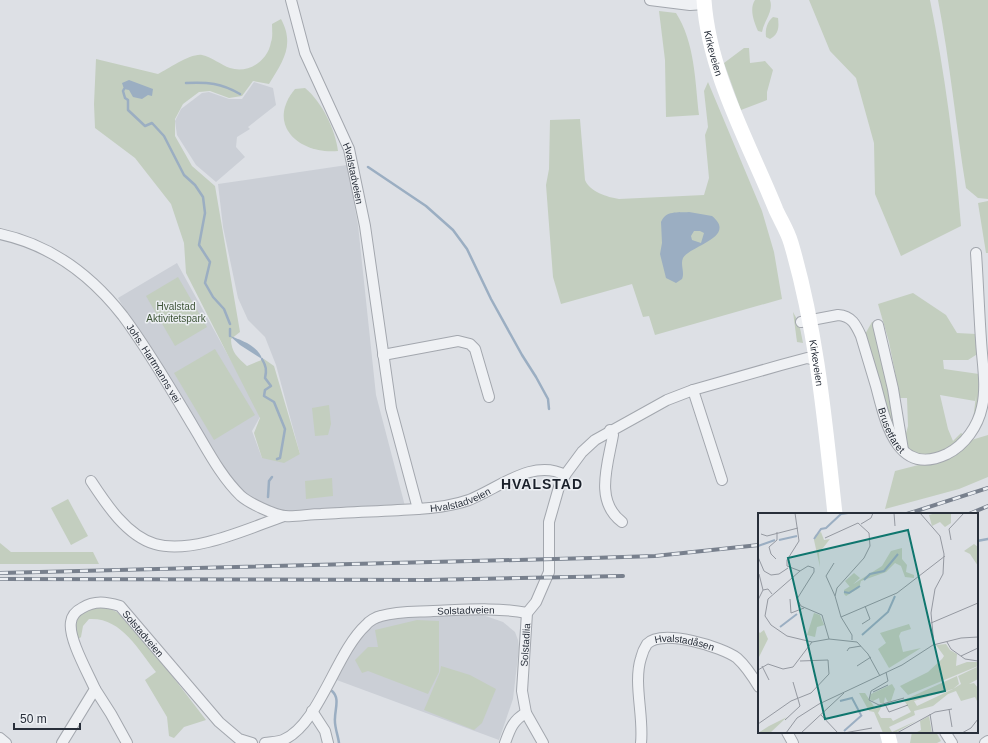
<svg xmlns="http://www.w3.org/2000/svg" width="988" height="743" font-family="Arial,sans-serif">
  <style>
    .built { fill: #cbcfd6 }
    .green { fill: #c3cebf }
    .water { fill: #9baec2; fill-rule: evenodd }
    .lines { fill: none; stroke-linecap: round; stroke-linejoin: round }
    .stream { stroke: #9baec2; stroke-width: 2.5 }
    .street-casing { stroke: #a3a7ae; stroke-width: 12 }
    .street { stroke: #eff1f4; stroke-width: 10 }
    .secondary { stroke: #fff; stroke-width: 15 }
    .rail-casing { stroke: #78808d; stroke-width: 4 }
    .rail { stroke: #eceff3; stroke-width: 2.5; stroke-dasharray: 8; stroke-linecap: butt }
    .labels { text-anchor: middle; stroke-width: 3; stroke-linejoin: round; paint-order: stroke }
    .street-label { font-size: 10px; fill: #282f3a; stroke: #eceff3 }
    .park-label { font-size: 10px; fill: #3d5437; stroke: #eceff3 }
    .district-label { font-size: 14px; font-weight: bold; letter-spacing: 1px; fill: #1a202a; stroke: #eceff3 }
    .inset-river { fill: none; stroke: #9baec2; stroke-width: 2 }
    .inset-road { fill: none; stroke: #9599a1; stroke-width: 1 }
    .view { fill: #0f766e; fill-opacity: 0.15; stroke: #0f766e; stroke-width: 2 }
    .inset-edge { fill: none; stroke: #282f3a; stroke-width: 2 }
  </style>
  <rect width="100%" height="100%" fill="#dde0e5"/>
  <!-- built -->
  <g class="built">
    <path d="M254,82L273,88L276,105L248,127L250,129L237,137L236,147L245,157L216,182L196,165L177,135L175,121L181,109L202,93L209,92L229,99H242Z"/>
    <path d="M347,165L358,225L376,395L405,506L283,512L252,500L227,480L118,298L177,263L261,415L252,431L262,458L300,454L276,365L265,337L248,320L238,298L223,227L218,184Z"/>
    <path d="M477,613L503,622L515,632L518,640L519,648L513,699L499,740L334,679L362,634L377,622L397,617Z"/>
  </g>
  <!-- green -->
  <g class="green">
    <path d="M755,0H770C774,11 764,21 762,32L758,31C754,22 749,9 755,0Z"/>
    <path d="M809,0H930C945,74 955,150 961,226L901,256L875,194L874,143L856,78L830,51Z"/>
    <path d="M938,0H988V199L978,198L966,188C956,126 950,62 938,0Z"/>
    <path d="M659,11L676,13C695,43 695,80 699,115L666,117L665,60Z"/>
    <path d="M773,17L778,18C779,27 779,34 770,39L766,37C765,29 767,22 773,17Z"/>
    <path d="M281,19C295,45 283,61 269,84L253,81L242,96L229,98L210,91L199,92L183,104L175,119V136L192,166L215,186L240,332L231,339C231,352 238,358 247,366L264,359L274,366L300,454L284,463L262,458L254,433L260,418L186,273L184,243L171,204L135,158L95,128L94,104L96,59L158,74C168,69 191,53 202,55C212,57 221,65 230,68C248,74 268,61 271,42C273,37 272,30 272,24Z"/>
    <path d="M744,48H749L750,63L765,61L773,70L767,92V100L741,110L724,63Z"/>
    <path d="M708,82L762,211L774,252L782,299L655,335L649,316L643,317L632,284L561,304L553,277L546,185L549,169L550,120L580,119L585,180C590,192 607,197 619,199L704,195L709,178L705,135L708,127L704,91Z"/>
    <path d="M305,88C322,102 335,129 338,151C300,155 265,125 295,89Z"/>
    <path d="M988,201V253H986L978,203Z"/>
    <path d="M178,277L207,327L175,346L146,296Z"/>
    <path d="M913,293L946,315L957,333L976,334L979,353L968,360H943L944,369L979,374L981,377L979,406L973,420L976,396L975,401L940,395L948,429L953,441L961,433L964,435C949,456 930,459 907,450L905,437L908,426L907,398H900L889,342L878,304Z"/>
    <path d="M793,312L799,323L803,343L797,342Z"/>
    <path d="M872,322H875L897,429L895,437L864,336Z"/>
    <path d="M215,349L255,415L214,440L174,373Z"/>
    <path d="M329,405L331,424L328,435L315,436L312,408Z"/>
    <path d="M988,435V477L959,489L885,509L895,471L934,461L968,441Z"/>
    <path d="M332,478L333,496L306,499L305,481Z"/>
    <path d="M68,499L88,536L71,545L51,508Z"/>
    <path d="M0,543L11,552H93L99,564H0Z"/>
    <path d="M94,608H108L117,612L153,651L206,720L184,727L174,738L169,736L167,717L145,680L156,672C138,649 121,617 89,619L83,626L81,637L76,641L75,621L82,613Z"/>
    <path d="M417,620L439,621V672L428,694L368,671L362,673L355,660L368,647H378L375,630Z"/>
    <path d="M441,666L470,675L496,689L482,723L474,730L424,710L440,672Z"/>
    <path d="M912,732H936L941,741L937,743H910Z"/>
  </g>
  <!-- water -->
  <g class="water">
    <path d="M129,80L153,89L152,96L148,95L142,99L133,97L129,90L124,89L122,83Z"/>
    <path d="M689,212L712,216C738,237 689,246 683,258C680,264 685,273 682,279L676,283L666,278L660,254L662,243L661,222C666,210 677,213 689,212ZM694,231H700L704,233L701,243L692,240L691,236Z"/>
    <path d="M230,336C242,340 259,347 262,359L240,345Z"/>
  </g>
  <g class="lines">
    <!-- stream -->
    <g class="stream">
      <path d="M186,83C208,82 221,83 240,94"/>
      <path d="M124,89L123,91L125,98L128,100V110L145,126L152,123L164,136L184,175L195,185L203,197L205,213L199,245L210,262L205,283L213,297L224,309L230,324"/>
      <path d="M368,167L426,206L453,230L467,249L491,299L522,355L536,377L548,399L549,409"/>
      <path d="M230,336V329"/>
      <path d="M262,359C266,366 267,370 265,378L271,386L265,390L264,396L274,402L285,429L280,458L277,459"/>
      <path d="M268,497L269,481L272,477"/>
      <path d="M977,541L988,539"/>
      <path d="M332,691C340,698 335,709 335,718C334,726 338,735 339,743"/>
    </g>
    <!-- street casing -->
    <g class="street-casing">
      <g id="street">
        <path id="s1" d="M291,0L305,53L349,149L365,226L391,408L418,509C435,508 452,506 469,500C499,488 533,458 565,475"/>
        <path d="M650,0L690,5L705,4"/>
        <path id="s2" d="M0,234C51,245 91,275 123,316C149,351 171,389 193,426C207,449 221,477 241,496C249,503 274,515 285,516C296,517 309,514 321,514C353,512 386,511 418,509"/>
        <path id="s3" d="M801,322L838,315C852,316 856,325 861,336C866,353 871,369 876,386C885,420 896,478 947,454C965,445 978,426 982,407C987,386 982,361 981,340C979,311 978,282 976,253"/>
        <path d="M878,325L893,389L903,450"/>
        <path d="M383,355L458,341L470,344L475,349L489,397"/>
        <path d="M693,390L722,480"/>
        <path d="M610,430L613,435C608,464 594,501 622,522"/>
        <path d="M91,481C106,504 127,536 155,544C192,555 249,528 284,516"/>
        <path d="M95,689L111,714L127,743"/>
        <path d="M312,711L325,731L328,743"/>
        <path d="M787,732L793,743"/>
        <path d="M945,732L952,743"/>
        <path d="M0,738L6,743"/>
        <path id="s4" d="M62,743L95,689C88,673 68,638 71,622C72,615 76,611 82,608C95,600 106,602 120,606L219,722L239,739L252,743"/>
        <path id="s5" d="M265,743C271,742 278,742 283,740C319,725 336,652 366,625C369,621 376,617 381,616C398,611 416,612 433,611C464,610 496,607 527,613"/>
        <path d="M505,743C510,729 513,720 526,713"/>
        <path id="s6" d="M543,743L526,713L522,691L527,613L536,602L549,572V522L559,487L565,475L582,452L595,440L667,400L693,390L781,365L807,358L817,360"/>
        <path id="s7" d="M641,743C644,716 633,683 641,658C642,654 645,647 647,644C662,628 722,647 737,658C746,666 753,677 759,687"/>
        <path d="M985,743L988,741"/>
      </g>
    </g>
    <!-- street -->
    <use href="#street" class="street"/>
    <!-- secondary -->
    <g class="secondary">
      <path id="s8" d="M704,0C709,74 749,143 776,210C781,221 788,232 791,243C817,331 825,423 835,514"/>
      <path d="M887,732L890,743"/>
    </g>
    <!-- rail casing -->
    <g class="rail-casing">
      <g id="rail">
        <path d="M907,514L988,488"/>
        <path d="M969,514L988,506"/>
        <path d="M0,573L592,558L655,556L759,545"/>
        <path d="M0,579L427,580L623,576"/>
      </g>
    </g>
    <!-- rail -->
    <use href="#rail" class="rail"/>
  </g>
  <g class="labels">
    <!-- street labels -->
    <g class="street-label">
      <text dy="4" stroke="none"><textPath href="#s8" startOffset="54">Kirkeveien</textPath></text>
      <text dy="4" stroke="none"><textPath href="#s1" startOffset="185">Hvalstadveien</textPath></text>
      <text dy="4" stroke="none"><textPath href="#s8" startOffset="382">Kirkeveien</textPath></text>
      <text dy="4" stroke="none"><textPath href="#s2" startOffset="207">Johs. Hartmanns vei</textPath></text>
      <text dy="4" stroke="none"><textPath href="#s3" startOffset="170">Brusetfaret</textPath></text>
      <text dy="4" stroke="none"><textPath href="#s1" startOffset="571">Hvalstadveien</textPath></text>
      <text dy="4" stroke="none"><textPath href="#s5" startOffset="265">Solstadveien</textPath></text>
      <text dy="4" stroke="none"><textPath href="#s4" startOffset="229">Solstadveien</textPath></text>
      <text dy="4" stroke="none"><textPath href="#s6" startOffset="103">Solstadlia</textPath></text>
      <text dy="4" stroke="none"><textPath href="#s7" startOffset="140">Hvalstadåsen</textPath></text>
    </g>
    <!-- park labels -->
    <g class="park-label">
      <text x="176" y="310">Hvalstad<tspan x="176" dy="12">Aktivitetspark</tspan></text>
    </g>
    <!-- district labels -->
    <g class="district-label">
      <text x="542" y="489">HVALSTAD</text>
    </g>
  </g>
  <!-- overview -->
  <g transform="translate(758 513)">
    <rect width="220" height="220" fill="#dde0e5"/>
    <path d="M178,0H193V10L187,14L182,9L174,13L171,2ZM63,19L66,27L72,26L61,40L62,54L56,27L57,22ZM216,31L220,34V53L212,41L206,38ZM144,35V46L149,52L148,59L156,62V65L147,64L143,53L137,50L128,59L103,68L101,75L88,83L86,81V77L124,53L133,38ZM96,60L102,65L92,74L87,68ZM56,100L62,102L66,112L59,114L57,124L49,122ZM151,111L153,116L143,119L141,123L145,139L163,135L131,155L120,136L128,130L122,120ZM6,117L10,126L0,146V118L2,120ZM188,131L192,137L199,141L198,153L209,149H220V153L150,182L142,173L170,159L184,146L186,143L178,132ZM219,154L220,166L211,171L216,170L220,175V190L217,184L203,188L198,178L190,181L175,193L156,198L157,202L131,214L134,219L158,208L137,220H125L116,199L111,198L101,180H107L117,195L124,193L120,200L123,205H133L135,208L153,199L146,187L199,163L201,171L195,176L156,188L159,193L195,176L203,171L200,163ZM134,171L137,176L133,188L130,189L127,184L126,190H122L121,185L115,188L111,186L113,181ZM171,203L174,220H157L163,217L162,208ZM29,204L12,220H0L11,213Z" fill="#c3cebf"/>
    <path class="inset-river" d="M56,26L63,16L68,15L83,1L90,0M21,27L39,23M0,33L17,27M106,67L112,61L126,58L140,41M86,79L91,80L102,73M22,114L39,101M104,122L130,99L137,83M82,188L94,185L103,202M86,218L104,202"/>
    <path class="inset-road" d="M37,0L41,28L29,47V53L42,58L50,53L56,55V59L39,86L43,93L64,102L71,126M136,0L137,13M162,0L182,23L186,41L185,61L177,76L173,100L176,132M103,11L113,5L115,0M3,21L9,23L40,15M67,25L100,10L111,20L112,33L106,45L79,75L77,83L83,104M193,27L191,16L206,0M0,44L6,58L13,62L21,61L30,55M18,46L13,41L11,34L19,27V19M76,50L68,63L77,83M42,58L10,86L7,103L13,112L29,123L54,129L71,126L99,129L110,141L122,163M1,61L5,77M32,86L33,100L46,95M0,87L5,77L10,76L14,81M173,110L220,90M104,111L112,106L107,93M94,127V122L83,104L139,80L187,43M189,129L193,136L207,146L220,148M89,138L91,135L103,133M203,143L220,135M144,152L175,132L203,125L220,124M4,153L11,167M99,153L113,144M0,157L10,151L25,156L35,154L54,129M128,159L130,168L113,178L111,187L121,192L146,185M115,179L130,172M127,191L131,199L150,192M191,196L194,214M172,201L175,220M63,202L80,220M27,207L42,193L35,169M0,211L33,188L53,180L71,161L70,147L42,148M28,220L39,205L61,191L144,152M43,220L86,180M86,220L114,215M139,220L177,199L194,196M204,220L213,215L220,206"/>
    <path class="view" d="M150,17L187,178L67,206L30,45Z"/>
    <rect width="220" height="220" class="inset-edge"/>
  </g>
  <!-- scale -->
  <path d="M14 723v6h66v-6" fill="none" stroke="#282f3a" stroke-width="2"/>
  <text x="20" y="723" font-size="12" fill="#282f3a" stroke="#eceff3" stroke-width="3" paint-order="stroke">50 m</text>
</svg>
